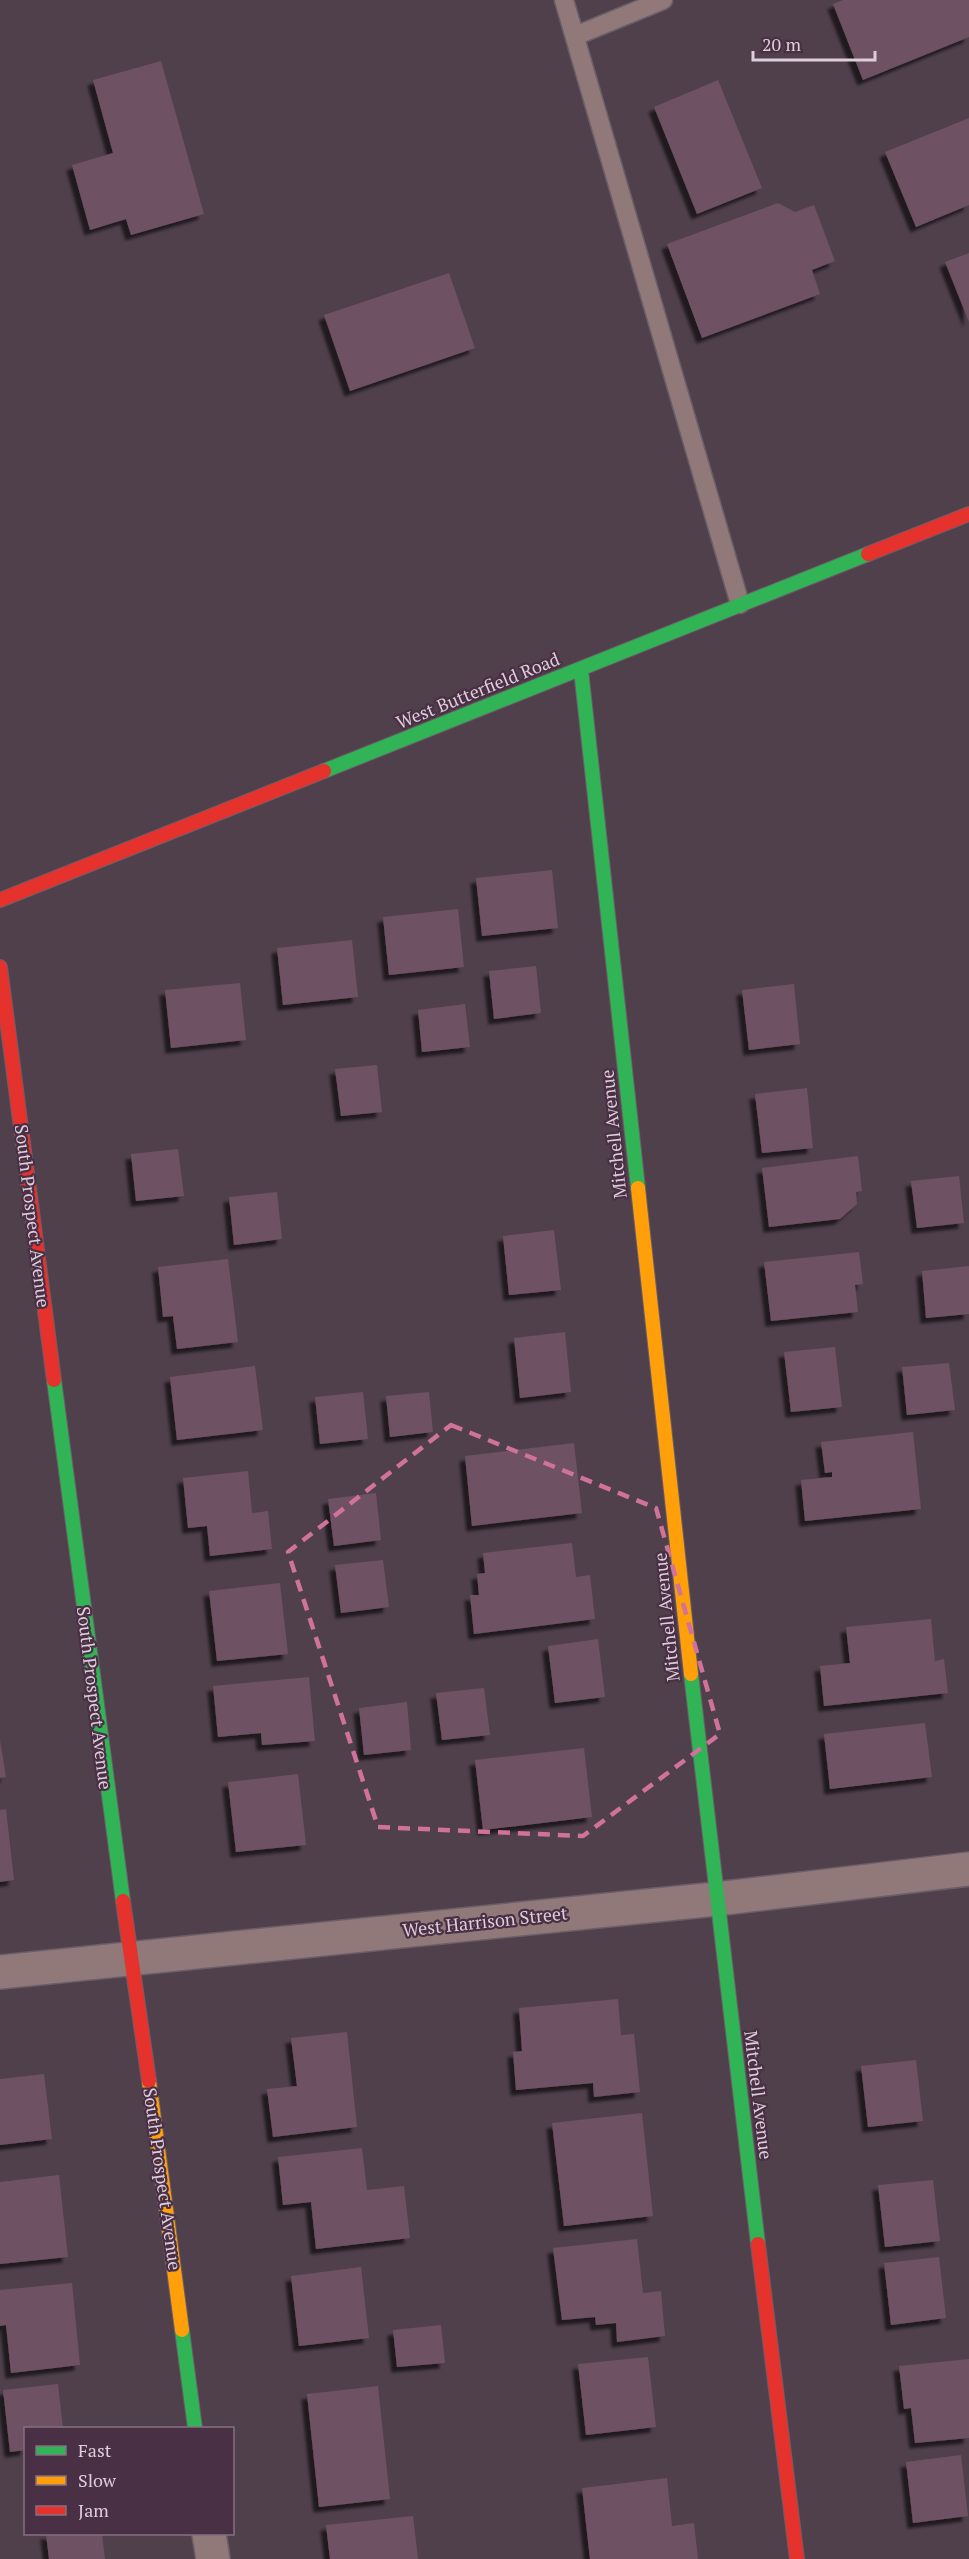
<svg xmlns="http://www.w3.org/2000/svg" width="969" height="2559" font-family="'PT Serif',serif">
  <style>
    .building { fill: #6e5162; filter: url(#shadow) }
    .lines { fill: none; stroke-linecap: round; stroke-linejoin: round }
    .lane-casing { stroke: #6a5e68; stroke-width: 21 }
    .street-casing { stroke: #6a5e68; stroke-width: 36 }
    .fast-casing { stroke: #6a5e68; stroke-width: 16 }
    .slow-casing { stroke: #6a5e68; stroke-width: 16 }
    .jam-casing { stroke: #6a5e68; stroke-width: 16 }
    .lane { stroke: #907978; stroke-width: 18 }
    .street { stroke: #907978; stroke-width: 33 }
    .fast { stroke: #30b455; stroke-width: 14 }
    .slow { stroke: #ff9f0a; stroke-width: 14 }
    .jam { stroke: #e5322d; stroke-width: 14 }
    .marked { fill: none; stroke: #d0729a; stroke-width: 4.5; stroke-dasharray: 12 8; stroke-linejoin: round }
    .labels { text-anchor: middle; stroke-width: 4.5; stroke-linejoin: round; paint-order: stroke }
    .street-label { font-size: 18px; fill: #decdda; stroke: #4a3045 }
  </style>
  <defs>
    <filter id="shadow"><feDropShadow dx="-5.5" dy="5.5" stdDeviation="1.5" flood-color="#0009"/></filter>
  </defs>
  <rect width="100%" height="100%" fill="#4f404c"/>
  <!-- building -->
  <g class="building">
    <path d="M843,0H969V37L863,80L833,4Z"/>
    <path d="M161,61L204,214L131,235L126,219L90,230L72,165L113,153L93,80Z"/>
    <path d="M718,80L762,188L697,214L654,107Z"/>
    <path d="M969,118V205L916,227L885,152Z"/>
    <path d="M778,203L795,212L814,205L835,261L812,270L820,294L702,338L667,244Z"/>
    <path d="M969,253V322L945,262Z"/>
    <path d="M449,273L475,348L350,391L324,315Z"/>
    <path d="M552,870L558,928L482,936L476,878Z"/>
    <path d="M458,909L464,967L389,975L383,917Z"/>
    <path d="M352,940L358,997L283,1005L277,948Z"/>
    <path d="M536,966L541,1013L494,1019L489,971Z"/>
    <path d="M240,983L246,1040L171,1048L165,990Z"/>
    <path d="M794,984L800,1044L749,1050L742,990Z"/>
    <path d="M465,1004L470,1047L422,1052L418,1010Z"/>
    <path d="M377,1065L382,1112L341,1116L335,1069Z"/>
    <path d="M807,1088L813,1148L762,1153L755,1094Z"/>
    <path d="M178,1149L184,1196L136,1201L131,1154Z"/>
    <path d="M858,1156L862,1191L856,1192L857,1204L840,1219L769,1227L762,1168Z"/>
    <path d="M959,1176L964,1223L917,1228L911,1181Z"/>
    <path d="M277,1192L282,1239L234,1245L229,1197Z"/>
    <path d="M554,1230L561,1290L509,1295L503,1236Z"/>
    <path d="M859,1252L863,1284L855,1285L858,1312L771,1321L764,1262Z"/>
    <path d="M228,1259L238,1342L177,1349L173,1316L163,1317L158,1267Z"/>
    <path d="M969,1266V1314L926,1318L922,1271Z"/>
    <path d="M565,1332L571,1392L520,1398L514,1338Z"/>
    <path d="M835,1347L842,1407L791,1412L784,1352Z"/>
    <path d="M949,1363L955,1410L907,1415L902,1367Z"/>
    <path d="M255,1366L263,1430L177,1440L170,1377Z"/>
    <path d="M363,1392L368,1439L320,1444L315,1397Z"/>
    <path d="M429,1392L433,1432L390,1437L386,1396Z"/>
    <path d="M913,1432L921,1509L805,1521L801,1480L832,1477V1472L825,1473L821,1442Z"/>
    <path d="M574,1443L582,1513L472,1526L465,1456Z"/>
    <path d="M248,1471L252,1513L268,1511L272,1549L210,1556L207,1526L188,1528L183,1478Z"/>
    <path d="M376,1493L381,1540L334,1546L328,1499Z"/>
    <path d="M572,1543L576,1577L590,1575L595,1619L474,1634L470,1595H479L477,1574L485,1573L483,1553Z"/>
    <path d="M383,1560L389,1607L341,1613L335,1565Z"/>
    <path d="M280,1583L288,1654L217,1661L209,1591Z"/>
    <path d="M931,1619L935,1661L944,1659L948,1693L824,1706L820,1666L850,1663L846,1627Z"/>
    <path d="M598,1639L605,1697L555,1703L548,1646Z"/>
    <path d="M309,1677L315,1741L262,1745L261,1733L218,1737L213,1686Z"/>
    <path d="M484,1688L490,1735L442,1740L436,1693Z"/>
    <path d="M407,1702L411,1750L364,1755L359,1708Z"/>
    <path d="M925,1723L932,1777L830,1789L824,1734Z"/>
    <path d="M0,1740L6,1777L0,1778Z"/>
    <path d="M584,1748L592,1817L483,1830L475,1760Z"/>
    <path d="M298,1774L306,1845L236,1852L228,1782Z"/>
    <path d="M6,1809L14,1880L0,1882V1810Z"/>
    <path d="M618,1999L621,2035L634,2034L640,2092L594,2097L593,2083L516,2090L513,2052L522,2051L519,2008Z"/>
    <path d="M347,2032L357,2127L273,2137L267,2089L297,2086L291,2038Z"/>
    <path d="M916,2060L923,2121L868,2127L861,2066Z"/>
    <path d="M44,2074L52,2139L0,2145V2079Z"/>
    <path d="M642,2113L653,2216L564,2226L552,2123Z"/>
    <path d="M362,2148L367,2190L404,2186L410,2238L316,2249L311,2202L283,2205L278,2157Z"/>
    <path d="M59,2175L68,2257L0,2264V2182Z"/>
    <path d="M933,2180L940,2241L885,2247L878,2185Z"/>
    <path d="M637,2239L643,2293L661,2291L665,2336L617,2342L616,2323L596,2325L595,2317L562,2320L553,2248Z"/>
    <path d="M939,2257L946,2318L891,2325L884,2263Z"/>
    <path d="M361,2267L369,2338L299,2346L291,2276Z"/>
    <path d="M72,2283L80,2365L11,2373L6,2325L0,2326V2290Z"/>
    <path d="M441,2325L445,2363L397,2367L393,2330Z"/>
    <path d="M648,2357L656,2427L586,2435L578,2364Z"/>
    <path d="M969,2359V2438L915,2443L911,2408L904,2409L899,2366Z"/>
    <path d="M58,2384L63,2428H26V2450L10,2452L3,2390Z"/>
    <path d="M378,2386L390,2499L319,2507L307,2394Z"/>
    <path d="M961,2455L968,2516L913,2523L906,2462Z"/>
    <path d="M667,2478L672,2526L694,2523L698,2559H590L582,2488Z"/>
    <path d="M413,2516L418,2559H330L326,2525Z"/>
    <path d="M46,2534H102L105,2559H49Z"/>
  </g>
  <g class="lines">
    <!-- lane casing -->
    <g class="lane-casing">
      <g id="lane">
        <path d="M564,0L740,604"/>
        <path d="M575,36L663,0"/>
      </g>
    </g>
    <!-- street casing -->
    <g class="street-casing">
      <g id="street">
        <path d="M0,1972L716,1899L969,1869"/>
        <path d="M209,2534L213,2559"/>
      </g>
    </g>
    <!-- fast casing -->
    <g class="fast-casing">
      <g id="fast">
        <path d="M581,670L638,1188"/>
        <path d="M324,771L868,554"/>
        <path d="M54,1380L123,1901"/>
        <path d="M691,1674L758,2244"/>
        <path d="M182,2330L195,2428"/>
      </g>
    </g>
    <!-- slow casing -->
    <g class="slow-casing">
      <g id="slow">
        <path d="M638,1188L691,1674"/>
        <path d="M149,2081L182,2330"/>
      </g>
    </g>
    <!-- jam casing -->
    <g class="jam-casing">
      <g id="jam">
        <path d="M868,554L969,514"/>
        <path d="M0,900L324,771"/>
        <path d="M0,967L54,1380"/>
        <path d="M123,1901L149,2081"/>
        <path d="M758,2244L797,2559"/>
      </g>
    </g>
    <!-- lane -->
    <use href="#lane" class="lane"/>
    <!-- street -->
    <use href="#street" class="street"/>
    <!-- fast -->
    <use href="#fast" class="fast"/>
    <!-- slow -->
    <use href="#slow" class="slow"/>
    <!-- jam -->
    <use href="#jam" class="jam"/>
  </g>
  <!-- marked area -->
  <path class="marked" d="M451,1425L656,1508L720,1734L583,1836L378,1827L288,1552Z"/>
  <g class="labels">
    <!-- street labels -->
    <g class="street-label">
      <text transform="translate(478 691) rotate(-22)" y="6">West Butterfield Road</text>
      <text transform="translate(614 1134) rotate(-96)" y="6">Mitchell Avenue</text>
      <text transform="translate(32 1216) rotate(83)" y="6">South Prospect Avenue</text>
      <text transform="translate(667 1617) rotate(-96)" y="6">Mitchell Avenue</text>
      <text transform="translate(94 1698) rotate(83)" y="6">South Prospect Avenue</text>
      <text transform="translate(485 1922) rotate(-6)" y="6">West Harrison Street</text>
      <text transform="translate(758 2095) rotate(83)" y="6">Mitchell Avenue</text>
      <text transform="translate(162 2179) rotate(82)" y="6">South Prospect Avenue</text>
    </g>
  </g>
  <!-- legend -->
  <rect x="24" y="2427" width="210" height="108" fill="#4a3045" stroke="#856f81" stroke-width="1.5"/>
  <rect x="36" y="2446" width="30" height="9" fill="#30b455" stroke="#856f81" stroke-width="1.5"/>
  <text x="78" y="2457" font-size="18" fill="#decdda">Fast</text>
  <rect x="36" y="2476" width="30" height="9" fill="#ff9f0a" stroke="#856f81" stroke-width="1.5"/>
  <text x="78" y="2487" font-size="18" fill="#decdda">Slow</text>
  <rect x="36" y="2506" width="30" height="9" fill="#e5322d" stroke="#856f81" stroke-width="1.5"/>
  <text x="78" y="2517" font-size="18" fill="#decdda">Jam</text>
  <!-- scale -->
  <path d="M753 51v9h122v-9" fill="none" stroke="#decdda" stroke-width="3"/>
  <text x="762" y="51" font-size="18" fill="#decdda" stroke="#4a3045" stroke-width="4.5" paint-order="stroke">20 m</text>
</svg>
